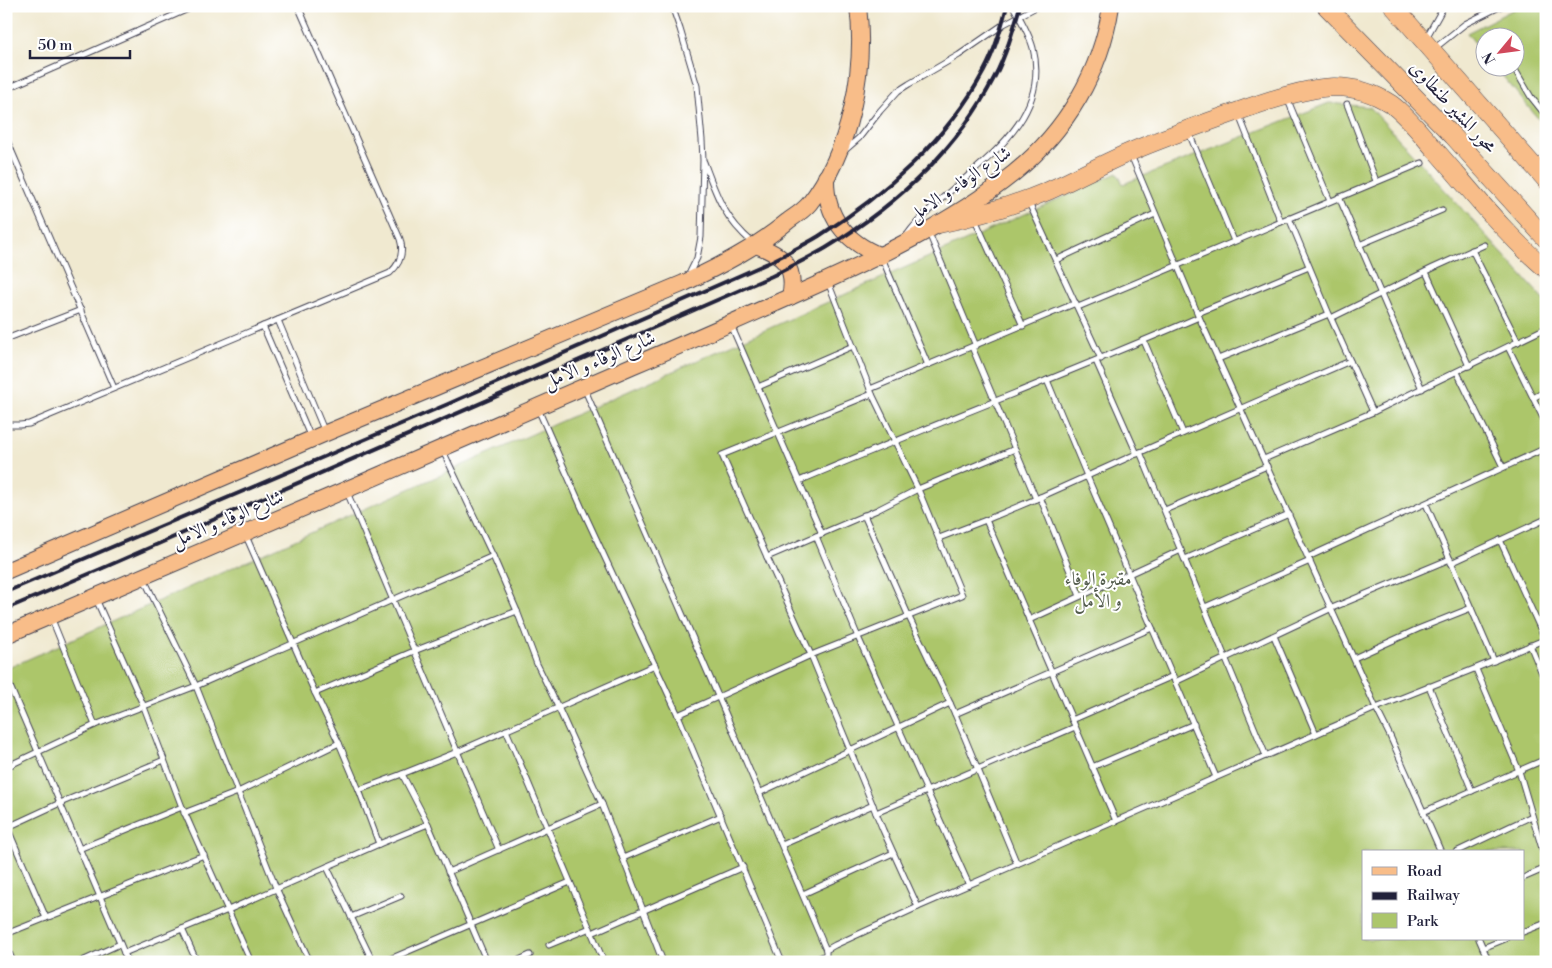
<svg xmlns="http://www.w3.org/2000/svg" width="1552" height="968" font-family="'Libre Bodoni',Amiri,serif">
  <style>
    .green { fill: #acc66b; stroke: #677453; fill-rule: evenodd }
    .lines { fill: none; stroke-linecap: round; stroke-linejoin: round }
    .service-casing { stroke: #414051; stroke-width: 7 }
    .primary-casing { stroke: #414051; stroke-width: 18 }
    .trunk-casing { stroke: #414051; stroke-width: 19 }
    .service { stroke: #fff; stroke-width: 5 }
    .primary { stroke: #f8bd89; stroke-width: 16 }
    .trunk { stroke: #f8bd89; stroke-width: 18 }
    .rail { stroke: #22223b; stroke-width: 4 }
    .labels { text-anchor: middle; stroke-width: 4; stroke-linejoin: round; paint-order: stroke }
    .street-label { font-size: 19px; fill: #22223b; stroke: #fff }
    .park-label { font-size: 19px; fill: #525b4c; stroke: #fff }
  </style>
  <rect width="100%" height="100%" fill="#fff"/>
  <filter id="ink" filterUnits="userSpaceOnUse"><feTurbulence type="fractalNoise" baseFrequency=".02" numOctaves="2"/><feDisplacementMap in="SourceGraphic" scale="10" xChannelSelector="R" yChannelSelector="G"/><feConvolveMatrix kernelMatrix="1 2 1 2 8 2 1 2 1" color-interpolation-filters="sRGB"/></filter>
  <filter id="wash" filterUnits="userSpaceOnUse"><feTurbulence type="fractalNoise" baseFrequency=".0096" numOctaves="4" result="noise"/><feDisplacementMap in="SourceGraphic" scale="20" xChannelSelector="R" yChannelSelector="G"/><feGaussianBlur stdDeviation="1.12" result="paint"/><feColorMatrix in="noise" values="0 0 0 0 0 0 0 0 0 0 0 0 0 0 0 0 0 1.4 0 .05"/><feComposite in="paint" operator="in"/></filter>
  <g filter="url(#wash)">
    <rect width="100%" height="100%" fill="#f0e9d0"/>
    <!-- green -->
    <g class="green">
      <path d="M1520,6H1546V128L1496,68H1514V38H1484V54L1467,33Z"/>
      <path d="M1329,103L1370,107L1546,302V962H6V669L1117,173L1123,184ZM1363,852H1523V939H1363Z"/>
    </g>
  </g>
  <g filter="url(#ink)">
    <g class="lines">
      <!-- service casing -->
      <g class="service-casing">
        <g id="service">
          <path d="M672,6L680,29L697,86L702,140L703,160L701,237L697,258L688,276"/>
          <path d="M924,6H933"/>
          <path d="M1426,38L1444,6"/>
          <path d="M1435,48L1465,24L1501,6"/>
          <path d="M1514,68L1531,97L1543,112L1546,113"/>
          <path d="M6,89L195,6"/>
          <path d="M1287,98L1330,201"/>
          <path d="M1347,104L1376,181"/>
          <path d="M1239,115L1281,222"/>
          <path d="M1189,133L1234,241"/>
          <path d="M6,138L114,388"/>
          <path d="M844,151L859,138L880,111L898,91L909,84L959,55L1004,24L1038,6"/>
          <path d="M1131,155L1199,317L1376,708L1390,736L1441,852"/>
          <path d="M704,162C717,197 724,218 753,243"/>
          <path d="M1339,197L1422,389"/>
          <path d="M1029,203L1101,359"/>
          <path d="M1289,218L1329,314L1373,412"/>
          <path d="M975,219L1023,326"/>
          <path d="M929,233L976,346"/>
          <path d="M907,235C949,177 1055,135 1033,48C1029,33 1021,20 1013,6"/>
          <path d="M1359,245L1442,210"/>
          <path d="M1472,250L1518,342"/>
          <path d="M882,258L928,365"/>
          <path d="M1056,260L1155,214"/>
          <path d="M1426,272L1469,366"/>
          <path d="M1078,307L1422,163"/>
          <path d="M1198,313L1309,267"/>
          <path d="M1331,318L1433,268L1484,245"/>
          <path d="M278,320L324,430"/>
          <path d="M731,325L822,534"/>
          <path d="M263,326L311,438"/>
          <path d="M6,339L81,310"/>
          <path d="M1144,341L1183,433"/>
          <path d="M972,347L1036,499"/>
          <path d="M1508,347L1546,424"/>
          <path d="M1218,359L1329,314"/>
          <path d="M1096,361L1137,454"/>
          <path d="M1457,372L1503,467"/>
          <path d="M1047,380L1087,476L1216,777"/>
          <path d="M758,387L853,346"/>
          <path d="M870,389L1076,303"/>
          <path d="M585,390L718,696L826,950"/>
          <path d="M1533,398L1546,391"/>
          <path d="M538,409L581,506L678,715L782,962"/>
          <path d="M6,425H20L29,424L390,273C401,263 404,252 400,239L298,6"/>
          <path d="M443,451L493,556L517,611L537,664L558,707L602,804L663,962"/>
          <path d="M1140,452L1266,756"/>
          <path d="M1264,459L1373,412L1546,328"/>
          <path d="M799,481C932,425 1067,374 1199,317"/>
          <path d="M347,492L499,850"/>
          <path d="M1040,497L1080,596"/>
          <path d="M1426,504L1494,661"/>
          <path d="M1165,510L1267,466"/>
          <path d="M864,515L909,617L950,703"/>
          <path d="M986,520L1116,821"/>
          <path d="M246,536L315,693L339,743L359,790L402,774"/>
          <path d="M816,536L858,637L969,885"/>
          <path d="M939,538L986,520L1036,499L1154,446L1350,361"/>
          <path d="M1500,540L1545,639"/>
          <path d="M767,557L722,455L872,394"/>
          <path d="M1308,557L1546,448"/>
          <path d="M1185,559L1289,514"/>
          <path d="M1451,563L1546,519"/>
          <path d="M144,579L196,686L276,888L310,962"/>
          <path d="M96,599L144,707L182,807L251,962"/>
          <path d="M1205,607L1310,561"/>
          <path d="M51,617L95,725"/>
          <path d="M1029,620L1181,550"/>
          <path d="M1274,636L1316,734"/>
          <path d="M1530,645L1546,683"/>
          <path d="M1354,658L1418,629L1471,608"/>
          <path d="M1476,669L1519,771L1546,862"/>
          <path d="M6,677L128,962"/>
          <path d="M1175,682L1332,608L1450,559"/>
          <path d="M1429,686L1472,791"/>
          <path d="M315,693L414,651L517,611"/>
          <path d="M955,714L1017,864"/>
          <path d="M678,715L811,655L767,557L877,510L918,489L872,394L828,282"/>
          <path d="M1072,720L1173,676"/>
          <path d="M506,730L604,962"/>
          <path d="M6,767L95,725L196,686L493,556"/>
          <path d="M1092,767L1194,724"/>
          <path d="M359,790L379,844"/>
          <path d="M759,793L950,703L955,714L1152,628"/>
          <path d="M1423,812L1546,759"/>
          <path d="M184,813L238,792L339,743"/>
          <path d="M876,813L1075,727"/>
          <path d="M428,824L402,774L457,752L655,665"/>
          <path d="M7,827L46,918"/>
          <path d="M6,828L60,803L164,760"/>
          <path d="M782,845L873,805"/>
          <path d="M79,849L182,807"/>
          <path d="M1456,852L1532,816"/>
          <path d="M623,858L721,816"/>
          <path d="M327,867L373,962"/>
          <path d="M448,872L602,804"/>
          <path d="M1523,878L1546,868"/>
          <path d="M803,894L893,853"/>
          <path d="M918,907L883,830L811,655L962,595L918,489L1015,449"/>
          <path d="M351,917L401,896"/>
          <path d="M182,929L197,962"/>
          <path d="M1523,932L1546,923"/>
          <path d="M592,933L743,867"/>
          <path d="M6,934L204,855"/>
          <path d="M1479,939L1489,962"/>
          <path d="M6,945L13,962"/>
          <path d="M549,945L590,928"/>
          <path d="M1483,948L1505,939"/>
          <path d="M124,953L228,910L379,844L428,824L487,962"/>
          <path d="M80,962L120,944"/>
          <path d="M383,962L570,882"/>
          <path d="M515,962L530,955"/>
          <path d="M810,962L826,955V950L835,945L918,907L1376,708L1474,669L1546,639"/>
        </g>
      </g>
      <!-- primary casing -->
      <g class="primary-casing">
        <g id="primary">
          <path d="M826,177C825,216 845,242 881,256"/>
          <path d="M755,245C782,254 797,266 790,297"/>
          <path d="M6,571L326,433L684,283C720,266 757,247 788,221C795,216 803,211 809,204C850,152 866,71 858,6"/>
          <path d="M6,635C216,546 425,456 634,365C691,341 747,316 803,291C877,258 950,224 1014,173C1066,131 1101,72 1111,6"/>
        </g>
      </g>
      <!-- trunk casing -->
      <g class="trunk-casing">
        <g id="trunk">
          <path d="M1326,6L1453,136L1546,239"/>
          <path d="M1393,6L1546,180"/>
          <path d="M939,224C977,216 1013,206 1048,191C1075,179 1102,164 1130,152C1165,137 1202,124 1239,111C1267,101 1305,88 1334,87C1354,87 1374,93 1391,104C1409,117 1423,137 1438,153C1473,193 1506,235 1546,269"/>
        </g>
      </g>
      <!-- service -->
      <use href="#service" class="service"/>
      <!-- primary -->
      <use href="#primary" class="primary"/>
      <!-- trunk -->
      <use href="#trunk" class="trunk"/>
      <!-- rail -->
      <g class="rail">
        <path d="M6,592L448,404L768,263C785,254 803,246 819,236C884,195 948,139 984,71C995,51 1001,28 1007,6"/>
        <path d="M6,609L103,568L772,276C790,267 809,258 826,248C895,206 957,150 994,78C1006,55 1013,31 1020,6"/>
      </g>
    </g>
  </g>
  <g class="labels">
    <!-- street labels -->
    <g class="street-label">
      <text transform="translate(1454 106) rotate(47)" y="7">محور المشير طنطاوى</text>
      <text transform="translate(959 183) rotate(-34)" y="7">شارع الوفاء و الامل</text>
      <text transform="translate(599 359) rotate(-23)" y="7">شارع الوفاء و الامل</text>
      <text transform="translate(227 518) rotate(-23)" y="7">شارع الوفاء و الامل</text>
    </g>
    <!-- park labels -->
    <g class="park-label">
      <text x="1098" y="585">مقبرة الوفاء<tspan x="1098" dy="22">و الأمل</tspan></text>
    </g>
  </g>
  <!-- margin -->
  <rect width="1552" height="968" fill="none" stroke="#fff" stroke-width="25"/>
  <!-- legend -->
  <rect x="1362" y="850" width="162" height="90" fill="#ffffff" stroke="#a7a7b1"/>
  <rect x="1372" y="867" width="25" height="8" fill="#f8bd89" stroke="#a7a7b1"/>
  <text x="1407" y="876" font-size="15" fill="#22223b">Road</text>
  <rect x="1372" y="892" width="25" height="8" fill="#22223b" stroke="#a7a7b1"/>
  <text x="1407" y="900" font-size="15" fill="#22223b">Railway</text>
  <rect x="1372" y="913" width="25" height="15" fill="#acc66b" stroke="#a7a7b1"/>
  <text x="1407" y="926" font-size="15" fill="#22223b">Park</text>
  <!-- north arrow -->
  <g transform="translate(1500 52) rotate(241)"><circle r="24" fill="#ffffff" stroke="#a7a7b1"/>
  <path d="M0-4L9 19L0 12L-9 19Z" fill="#d1495b"/>
  <text y="-8" font-size="14" font-weight="bold" text-anchor="middle" fill="#22223b">N</text>
  </g>
  <!-- scale -->
  <path d="M30 50v8h100v-8" fill="none" stroke="#22223b" stroke-width="2.5"/>
  <text x="38" y="50" font-size="15" fill="#22223b" stroke="#ffffff" stroke-width="4" paint-order="stroke">50 m</text>
</svg>
